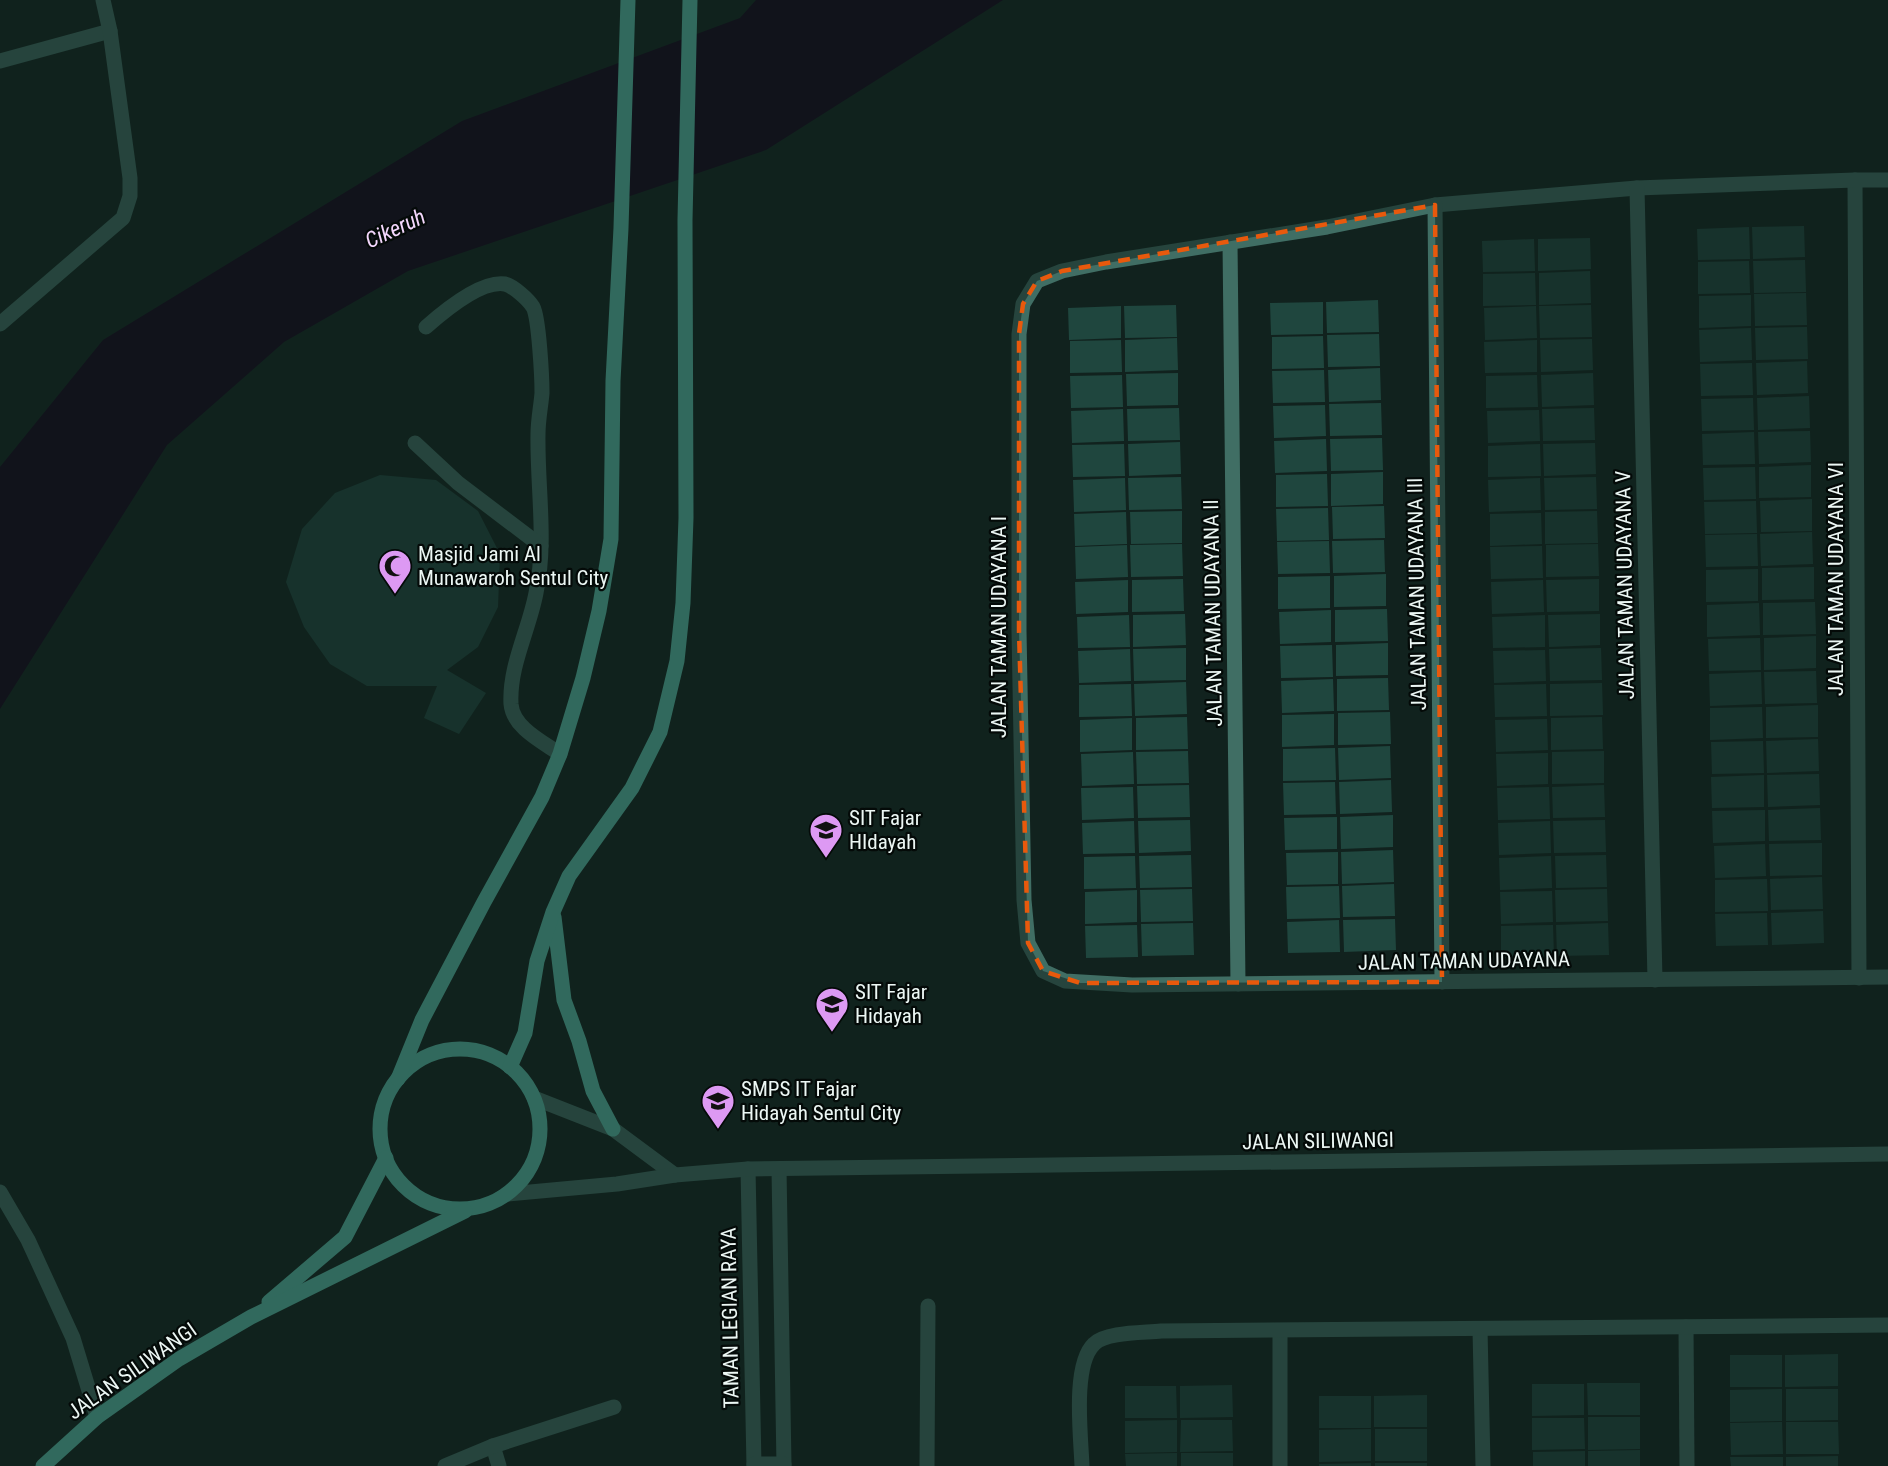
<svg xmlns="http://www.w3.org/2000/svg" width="1888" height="1466" font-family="'Roboto Condensed',sans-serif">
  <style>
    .water { fill: #13001a }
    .building { fill: #1f463e }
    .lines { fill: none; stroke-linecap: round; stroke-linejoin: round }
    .lane { stroke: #406e64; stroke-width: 15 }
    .street { stroke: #406e64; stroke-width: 15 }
    .primary { stroke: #59bfaa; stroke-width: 15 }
    .marked { fill: none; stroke: #e8590c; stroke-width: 4.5; stroke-dasharray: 12 8; stroke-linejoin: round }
    .labels { text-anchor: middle; stroke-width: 4.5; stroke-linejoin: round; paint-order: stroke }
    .poi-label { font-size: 21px; fill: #ecf7f4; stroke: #040a08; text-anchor: start }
    .street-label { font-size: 21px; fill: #ecf7f4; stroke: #040a08 }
    .water-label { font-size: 22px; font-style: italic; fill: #f4d7fd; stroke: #040a08 }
  </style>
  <rect width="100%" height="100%" fill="#11221e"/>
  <!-- water -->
  <path class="water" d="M756,0H1003L766,150L408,271L284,342L167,445L0,709V467L103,340L462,121L740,18Z"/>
  <!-- building -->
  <g class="building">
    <path d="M1804,226L1805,257L1753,259L1752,227Z"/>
    <path d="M1749,227L1750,259L1698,260L1697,229Z"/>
    <path d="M1590,238L1591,269L1538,271V239Z"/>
    <path d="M1534,239L1535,271L1483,272L1482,241Z"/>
    <path d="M1805,260L1806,292L1754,293L1753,261Z"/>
    <path d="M1749,261L1750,293L1698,294V262Z"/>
    <path d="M1590,271L1591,303L1539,305V273Z"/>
    <path d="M1535,273L1536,305L1483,306V274Z"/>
    <path d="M1806,293L1807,325L1755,326L1754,294Z"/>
    <path d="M1751,295V326L1699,328V296Z"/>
    <path d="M1378,300L1379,332L1327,333L1326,302Z"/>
    <path d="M1323,302V334L1271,335L1270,303Z"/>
    <path d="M1176,305L1177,337L1125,338L1124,306Z"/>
    <path d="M1591,305L1592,337L1540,338L1539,306Z"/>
    <path d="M1121,306V338L1069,340L1068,308Z"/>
    <path d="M1536,306L1537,338L1485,340L1484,308Z"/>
    <path d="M1807,327L1808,359L1756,360L1755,328Z"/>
    <path d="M1751,328L1752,360L1700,362L1699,330Z"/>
    <path d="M1379,334L1380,366L1328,367L1327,335Z"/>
    <path d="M1323,336L1324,368L1272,369V337Z"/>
    <path d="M1177,338L1178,370L1125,372V340Z"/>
    <path d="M1592,339L1593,370L1541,372L1540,340Z"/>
    <path d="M1121,340L1122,372L1070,373V341Z"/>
    <path d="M1537,340V372L1485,373L1484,342Z"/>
    <path d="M1807,361L1808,393L1757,395L1756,363Z"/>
    <path d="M1752,363L1753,395L1701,396L1700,364Z"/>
    <path d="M1380,368L1381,400L1329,402L1328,370Z"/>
    <path d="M1324,370L1325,402L1273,403L1272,371Z"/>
    <path d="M1178,373V405L1127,406L1126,374Z"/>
    <path d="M1593,373L1594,405L1542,407L1541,375Z"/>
    <path d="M1122,375L1123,407L1071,408L1070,376Z"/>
    <path d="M1537,375L1538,407L1486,408V376Z"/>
    <path d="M1809,396L1810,428L1758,430L1757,398Z"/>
    <path d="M1753,398L1754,430L1702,431L1701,399Z"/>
    <path d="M1381,403L1382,435L1330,436L1329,404Z"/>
    <path d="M1325,405L1326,436L1274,438L1273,406Z"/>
    <path d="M1179,408L1180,440L1128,441L1127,409Z"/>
    <path d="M1594,408L1595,440L1543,441L1542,409Z"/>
    <path d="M1123,409L1124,441L1072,443L1071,411Z"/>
    <path d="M1539,410L1540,441L1488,443L1487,411Z"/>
    <path d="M1810,431L1811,462L1759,464L1758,432Z"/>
    <path d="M1754,432L1755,464L1703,465L1702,434Z"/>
    <path d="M1382,438L1383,470L1331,471L1330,439Z"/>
    <path d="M1326,439L1327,471L1275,473L1274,441Z"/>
    <path d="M1180,442L1181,474L1129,476L1128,444Z"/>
    <path d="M1595,443L1596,474L1544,476L1543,444Z"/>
    <path d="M1124,444L1125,476L1073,477L1072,445Z"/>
    <path d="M1540,444L1541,476L1488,477V446Z"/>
    <path d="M1811,465V497L1759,498V467Z"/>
    <path d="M1755,467L1756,499L1704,500L1703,468Z"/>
    <path d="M1383,472V504L1331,506V474Z"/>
    <path d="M1327,474L1328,506L1276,507V475Z"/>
    <path d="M380,475L436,480L478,511L500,554L498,607L478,647L447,670L486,693L459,734L424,718L437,686H367L330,664L304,627L286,582L302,529L335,493Z"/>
    <path d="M1181,477L1182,509L1129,510L1128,478Z"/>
    <path d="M1596,477L1597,509L1545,510L1544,478Z"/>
    <path d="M1125,478L1126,510L1074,512L1073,480Z"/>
    <path d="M1540,478L1541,510L1489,512L1488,480Z"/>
    <path d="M1812,499V531L1761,532L1760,501Z"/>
    <path d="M1756,501L1757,533L1705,534L1704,502Z"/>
    <path d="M1384,506L1385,538L1333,539L1332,507Z"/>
    <path d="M1328,508L1329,540L1277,541L1276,509Z"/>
    <path d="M1182,511V543L1131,544L1130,512Z"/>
    <path d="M1597,511L1598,543L1545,544V512Z"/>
    <path d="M1126,512L1127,544L1075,546L1074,514Z"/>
    <path d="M1541,513L1542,544L1490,546V514Z"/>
    <path d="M1812,532L1813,564L1761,566L1760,534Z"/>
    <path d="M1757,534L1758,566L1706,567L1705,535Z"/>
    <path d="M1384,540L1385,572L1333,573L1332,541Z"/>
    <path d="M1329,541L1330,573L1278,574L1277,542Z"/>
    <path d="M1182,544L1183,576L1131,577L1130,545Z"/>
    <path d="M1598,544L1599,576L1546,577V545Z"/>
    <path d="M1127,545L1128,577L1076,579L1075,547Z"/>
    <path d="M1542,546L1543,578L1491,579L1490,547Z"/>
    <path d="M1814,567V599L1762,600V568Z"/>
    <path d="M1758,569V601L1706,602V570Z"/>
    <path d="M1386,574V606L1334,607V576Z"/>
    <path d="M1330,576V608L1278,609V577Z"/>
    <path d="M1183,579L1184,611L1132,612V580Z"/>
    <path d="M1599,579V611L1547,612L1546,580Z"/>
    <path d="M1128,580V612L1076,614L1075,582Z"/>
    <path d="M1543,580L1544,612L1492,614L1491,582Z"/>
    <path d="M1815,602L1816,634L1763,635V603Z"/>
    <path d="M1759,603L1760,635L1707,637V605Z"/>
    <path d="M1387,609L1388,641L1335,642V610Z"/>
    <path d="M1331,610V642L1280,644L1279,612Z"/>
    <path d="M1185,614L1186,645L1133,647V615Z"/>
    <path d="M1600,614V645L1549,647L1548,615Z"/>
    <path d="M1129,615L1130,647L1078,648L1077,617Z"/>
    <path d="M1545,615V647L1493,648L1492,617Z"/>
    <path d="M1816,636V668L1764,670V638Z"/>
    <path d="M1760,638L1761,670L1709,671L1708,639Z"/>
    <path d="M1388,643V675L1336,676V645Z"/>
    <path d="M1332,645L1333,677L1281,678L1280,646Z"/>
    <path d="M1186,648V680L1134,681L1133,649Z"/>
    <path d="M1601,648L1602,680L1550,681L1549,649Z"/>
    <path d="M1130,649L1131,681L1079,683L1078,651Z"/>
    <path d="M1545,650L1546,681L1494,683L1493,651Z"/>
    <path d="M1816,671L1817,703L1765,704L1764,672Z"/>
    <path d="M1761,672L1762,704L1710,706L1709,674Z"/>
    <path d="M1388,678L1389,710L1337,711V679Z"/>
    <path d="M1333,679L1334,711L1282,713L1281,681Z"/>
    <path d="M1186,682L1187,714L1135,716L1134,684Z"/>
    <path d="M1602,683L1603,715L1550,716V684Z"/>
    <path d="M1131,684L1132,716L1079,717V685Z"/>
    <path d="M1546,684L1547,716L1495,717L1494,685Z"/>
    <path d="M1818,705V737L1766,738V707Z"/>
    <path d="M1762,707L1763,738L1710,740V708Z"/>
    <path d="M1390,712L1391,744L1338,745V713Z"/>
    <path d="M1334,714V745L1282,747V715Z"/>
    <path d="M1187,717L1188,749L1136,750V718Z"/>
    <path d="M1602,717L1603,749L1551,750V718Z"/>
    <path d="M1132,718V750L1080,752V720Z"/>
    <path d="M1547,719L1548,750L1496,752L1495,720Z"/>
    <path d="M1818,739L1819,771L1767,773L1766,741Z"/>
    <path d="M1763,741L1764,773L1712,774L1711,742Z"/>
    <path d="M1390,746L1391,778L1339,780L1338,748Z"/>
    <path d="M1335,748L1336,780L1283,781V749Z"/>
    <path d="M1188,751L1189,783L1137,784L1136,752Z"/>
    <path d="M1604,751V783L1552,784V752Z"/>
    <path d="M1133,752L1134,784L1082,786L1081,754Z"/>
    <path d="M1548,753V784L1497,786L1496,754Z"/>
    <path d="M1819,774L1820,805L1768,807L1767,775Z"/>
    <path d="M1764,775V807L1712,808L1711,777Z"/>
    <path d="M1391,780L1392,812L1340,814L1339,782Z"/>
    <path d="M1335,782L1336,814L1284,815L1283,783Z"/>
    <path d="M1189,785L1190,817L1138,818L1137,786Z"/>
    <path d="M1604,785L1605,817L1553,818L1552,787Z"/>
    <path d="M1133,787L1134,818L1082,820L1081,788Z"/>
    <path d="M1549,787L1550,819L1498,820L1497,788Z"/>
    <path d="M1820,808L1821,840L1769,841L1768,810Z"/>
    <path d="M1765,810V841L1713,843L1712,811Z"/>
    <path d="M1393,815V847L1341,849L1340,817Z"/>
    <path d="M1337,817V849L1285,850L1284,818Z"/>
    <path d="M1190,820L1191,851L1139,853L1138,821Z"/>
    <path d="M1605,820L1606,852L1554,853L1553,821Z"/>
    <path d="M1134,821L1135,853L1083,854L1082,823Z"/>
    <path d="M1550,821L1551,853L1499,855L1498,823Z"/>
    <path d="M1822,843V875L1770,876L1769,844Z"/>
    <path d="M1765,844L1766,876L1715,878L1714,846Z"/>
    <path d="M1393,850L1394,882L1342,884L1341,852Z"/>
    <path d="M1338,852V884L1287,885L1286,853Z"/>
    <path d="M1191,855L1192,887L1140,888L1139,856Z"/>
    <path d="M1606,855L1607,887L1556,888L1555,856Z"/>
    <path d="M1135,856L1136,888L1084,889V857Z"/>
    <path d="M1551,856L1552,888L1500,890L1499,858Z"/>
    <path d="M1822,877L1823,909L1771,910L1770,879Z"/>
    <path d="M1767,879L1768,911L1715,912V880Z"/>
    <path d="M1394,884L1395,916L1343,917L1342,886Z"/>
    <path d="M1339,886L1340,918L1287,919L1286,887Z"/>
    <path d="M1192,889L1193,921L1141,922L1140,890Z"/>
    <path d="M1607,889L1608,921L1556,922L1555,890Z"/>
    <path d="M1137,890V922L1085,924V892Z"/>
    <path d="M1552,891L1553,922L1501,924L1500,892Z"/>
    <path d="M1823,911L1824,943L1772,945L1771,913Z"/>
    <path d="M1767,913L1768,945L1716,946L1715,914Z"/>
    <path d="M1395,919L1396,950L1344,952L1343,920Z"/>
    <path d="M1339,920L1340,952L1288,953L1287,922Z"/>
    <path d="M1193,923L1194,955L1142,956L1141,924Z"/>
    <path d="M1608,923L1609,955L1557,956L1556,925Z"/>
    <path d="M1137,925L1138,957L1086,958L1085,926Z"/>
    <path d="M1553,925L1554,957L1501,958V926Z"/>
    <path d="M1838,1354V1386L1785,1387V1355Z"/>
    <rect x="1730" y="1355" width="52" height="32"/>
    <path d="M1587,1383H1640V1415H1588Z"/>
    <path d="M1532,1384H1584V1415L1532,1416Z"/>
    <path d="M1232,1385L1233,1417L1180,1418V1386Z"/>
    <path d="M1125,1386H1176L1177,1418H1125Z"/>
    <path d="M1782,1389V1421L1730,1422V1390Z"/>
    <path d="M1786,1389H1838V1420L1786,1421Z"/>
    <path d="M1427,1395V1427H1374V1396Z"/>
    <rect x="1319" y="1396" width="52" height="32"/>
    <path d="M1588,1417H1640V1449L1588,1450Z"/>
    <path d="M1532,1418H1584L1585,1449L1532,1450Z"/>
    <path d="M1177,1420V1452L1125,1453V1421Z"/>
    <path d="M1181,1420H1232L1233,1451L1180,1452Z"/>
    <path d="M1782,1422L1783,1454L1731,1455L1730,1423Z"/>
    <path d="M1786,1422H1838L1839,1454H1786Z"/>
    <path d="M1371,1429V1461L1319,1462V1430Z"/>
    <rect x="1375" y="1429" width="52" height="32"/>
    <path d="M1640,1450V1466H1588V1451Z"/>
    <path d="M1585,1451V1466H1533V1452Z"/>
    <path d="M1177,1453V1466H1126L1125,1454Z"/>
    <rect x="1181" y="1453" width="52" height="13"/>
    <path d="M1838,1456V1466H1786V1457Z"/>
    <path d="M1730,1457H1783V1466H1731Z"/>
    <path d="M1371,1463V1466H1319V1464Z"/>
    <rect x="1375" y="1463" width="52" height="3"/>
  </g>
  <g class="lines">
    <!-- lane -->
    <g class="lane">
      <path d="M426,327C443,312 481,280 505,284C513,286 528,299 533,307C539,318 542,378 542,393C541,406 538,420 538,434C537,487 547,541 536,593C529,630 509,666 511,704C513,728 543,742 560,754"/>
      <path d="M415,443L458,483L541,546"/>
      <path d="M0,1192L28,1240L73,1338L97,1417"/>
    </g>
    <!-- street -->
    <g class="street">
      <path d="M0,61L110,31"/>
      <path d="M1855,180L1859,978"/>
      <path d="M1888,180H1855L1637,188L1435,205L1327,227L1106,262L1062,271L1037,281L1023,304L1019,334V631L1024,900L1028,943L1043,971L1065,981L1132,985L1888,977"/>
      <path d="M1637,188L1655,980"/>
      <path d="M1435,205L1442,982"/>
      <path d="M1230,242L1238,984"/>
      <path d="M0,324L123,218L130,196V178L110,31L103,0"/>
      <path d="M534,1098L613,1129L675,1175"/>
      <path d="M748,1169L754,1466"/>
      <path d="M779,1169L784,1466"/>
      <path d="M507,1194L617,1184L675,1175L748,1169L1888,1154"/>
      <path d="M1686,1327L1687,1466"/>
      <path d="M1480,1329L1483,1466"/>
      <path d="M1280,1331V1466"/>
      <path d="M493,1446L499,1466"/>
      <path d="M754,1464H784"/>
      <path d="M445,1466L493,1446L614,1407"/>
      <path d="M927,1466L928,1306"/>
      <path d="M1082,1466C1081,1437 1072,1365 1094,1344C1106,1332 1143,1333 1161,1331L1888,1325"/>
    </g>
    <!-- primary -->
    <g class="primary">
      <path d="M554,917L564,1000L579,1041L593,1091L613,1129"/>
      <circle cx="460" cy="1129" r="80"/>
      <path d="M510,1067L525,1033L537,961L553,912L569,876L632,788L660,732L677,661L683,603L686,518L685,220L690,0"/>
      <path d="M398,1079L422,1020L484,902L542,797L560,754L583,678L599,611L611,539L613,381L621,228L628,0"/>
      <path d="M269,1302L345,1237L386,1158"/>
      <path d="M43,1466L97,1417L179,1359L251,1317L465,1211"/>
    </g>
  </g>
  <!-- marked area -->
  <path d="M0 0H1888V1466H0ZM1435,205L1442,982L1080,983L1043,971L1028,943L1019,631V334L1023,304L1037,281L1062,271Z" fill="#11221e" fill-opacity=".55" fill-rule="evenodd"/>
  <path class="marked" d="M1435,205L1442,982L1080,983L1043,971L1028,943L1019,631V334L1023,304L1037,281L1062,271Z"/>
  <!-- icons -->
  <defs>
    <g id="mosque-pin" transform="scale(1.725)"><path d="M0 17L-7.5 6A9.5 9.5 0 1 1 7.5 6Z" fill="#dd99f3" stroke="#040a08"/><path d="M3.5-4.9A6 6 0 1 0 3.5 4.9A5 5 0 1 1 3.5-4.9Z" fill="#111"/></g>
    <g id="school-pin" transform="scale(1.725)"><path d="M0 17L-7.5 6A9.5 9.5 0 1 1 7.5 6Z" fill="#dd99f3" stroke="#040a08"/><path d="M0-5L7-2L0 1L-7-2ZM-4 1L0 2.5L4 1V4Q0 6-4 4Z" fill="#111"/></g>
  </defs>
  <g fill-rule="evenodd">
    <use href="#mosque-pin" x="395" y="566"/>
    <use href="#school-pin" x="826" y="830"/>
    <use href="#school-pin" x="832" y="1004"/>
    <use href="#school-pin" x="718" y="1101"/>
  </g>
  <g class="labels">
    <!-- poi labels -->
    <g class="poi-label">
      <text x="418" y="561">Masjid Jami Al<tspan x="418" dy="24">Munawaroh Sentul City</tspan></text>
      <text x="849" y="825">SIT Fajar<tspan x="849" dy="24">HIdayah</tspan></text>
      <text x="855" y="999">SIT Fajar<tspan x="855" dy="24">Hidayah</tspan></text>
      <text x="741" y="1096">SMPS IT Fajar<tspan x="741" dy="24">Hidayah Sentul City</tspan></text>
    </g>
    <!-- street labels -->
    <g class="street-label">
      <text transform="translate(1836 579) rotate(-90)" y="7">JALAN TAMAN UDAYANA VI</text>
      <text transform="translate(1625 585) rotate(-91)" y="7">JALAN TAMAN UDAYANA V</text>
      <text transform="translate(1417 594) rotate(-91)" y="7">JALAN TAMAN UDAYANA III</text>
      <text transform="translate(1213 613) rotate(-91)" y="7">JALAN TAMAN UDAYANA II</text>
      <text transform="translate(999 627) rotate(-90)" y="7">JALAN TAMAN UDAYANA I</text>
      <text transform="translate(1464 961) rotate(-1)" y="7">JALAN TAMAN UDAYANA</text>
      <text transform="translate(1318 1141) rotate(-1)" y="7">JALAN SILIWANGI</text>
      <text transform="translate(730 1318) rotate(-91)" y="7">TAMAN LEGIAN RAYA</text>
      <text transform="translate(132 1371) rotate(-35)" y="7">JALAN SILIWANGI</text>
    </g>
    <!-- water labels -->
    <g class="water-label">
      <text transform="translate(395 228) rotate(-25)" y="8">Cikeruh</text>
    </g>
  </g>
</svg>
